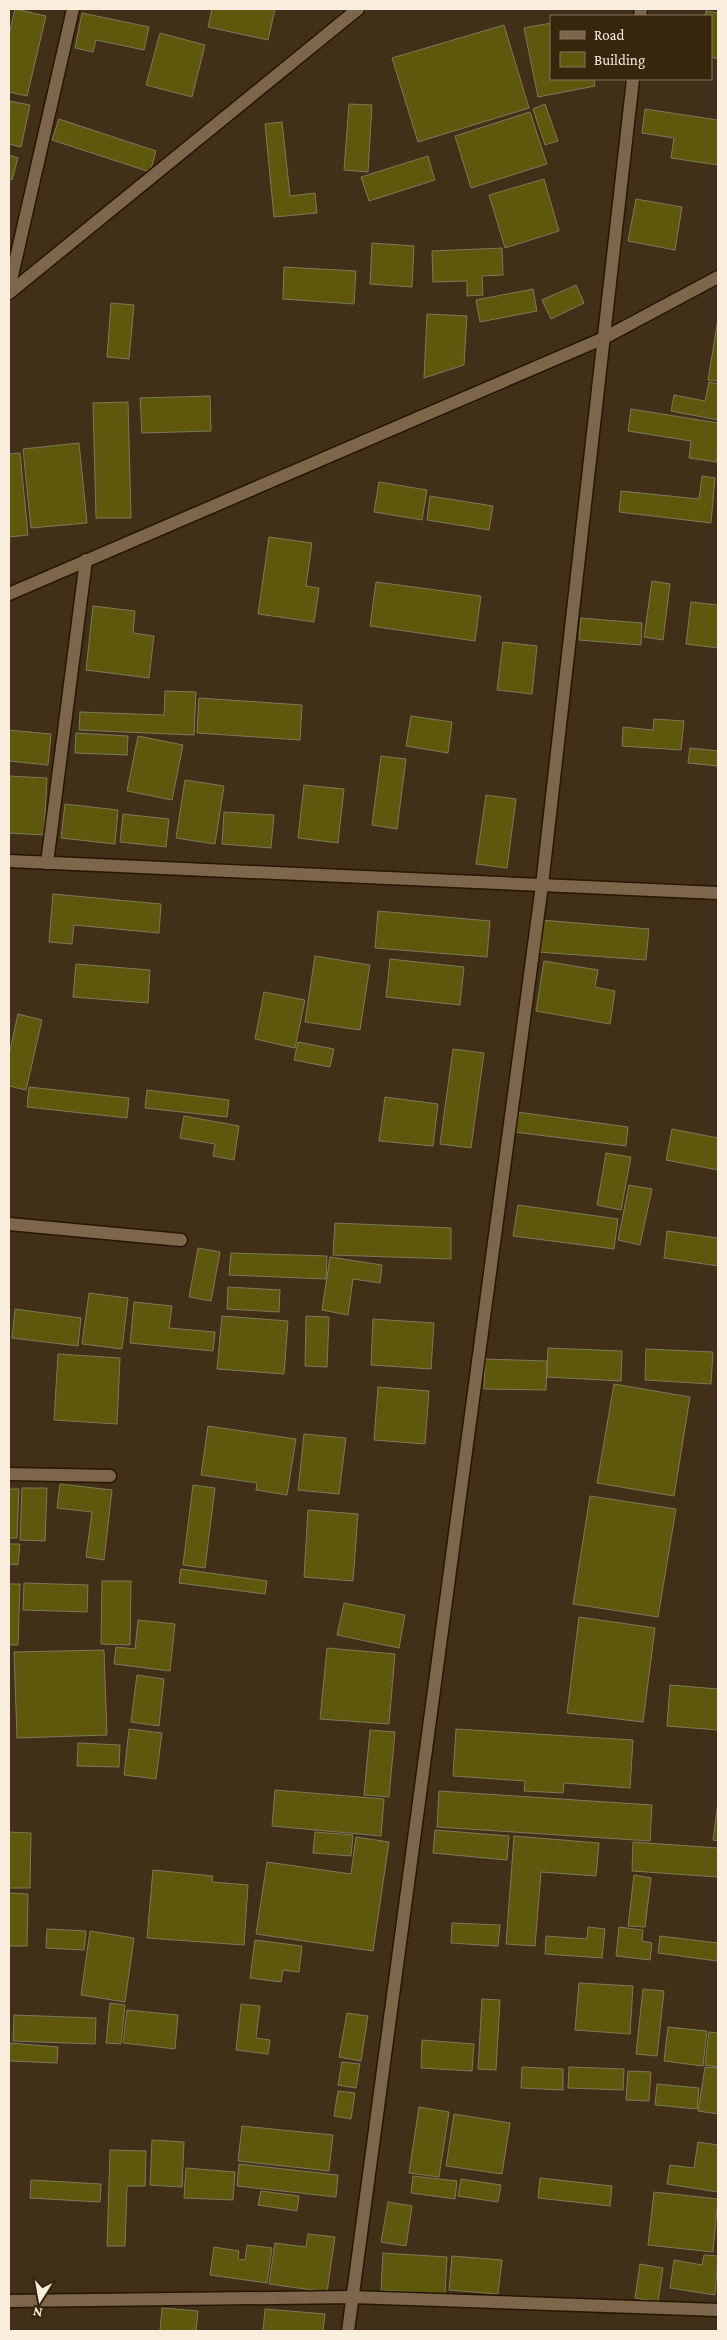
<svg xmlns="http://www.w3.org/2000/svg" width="727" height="2340" font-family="'Crimson Pro',serif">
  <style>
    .building { fill: #5e580d; stroke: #7c7a5a }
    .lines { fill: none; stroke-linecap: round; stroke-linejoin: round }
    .minor-casing { stroke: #271700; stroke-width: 15 }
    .minor { stroke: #7c674d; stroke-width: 12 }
  </style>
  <rect width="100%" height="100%" fill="#412f17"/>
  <!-- building -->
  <g class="building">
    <path d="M15,9L46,16L27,96L9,92V35Z"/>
    <path d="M212,9H275L268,40L208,27Z"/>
    <path d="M706,11L718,13V59L711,57V16H705Z"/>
    <path d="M82,13L149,27L144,50L96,40L93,52L75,48Z"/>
    <path d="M551,23V79H594L595,86L538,97L524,28Z"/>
    <path d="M504,25L529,108L418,142L392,58Z"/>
    <path d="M160,33L205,45L192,97L146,85Z"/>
    <path d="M10,101L30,105L21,147L9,144Z"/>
    <path d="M349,104L372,105L368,172L344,170Z"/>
    <path d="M545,104L558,141L545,145L533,109Z"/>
    <path d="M645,109L718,120V165L671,158L674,138L642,133Z"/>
    <path d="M530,112L547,164L471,188L455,136Z"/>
    <path d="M59,119L156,151L150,172L52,140Z"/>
    <path d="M282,122L290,196L315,193L317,213L274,217L265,124Z"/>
    <path d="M9,155L18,158L12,180L9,179Z"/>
    <path d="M428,156L435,180L369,201L361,177Z"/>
    <path d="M544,179L559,231L505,248L489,195Z"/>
    <path d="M636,199L682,207L675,250L628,241Z"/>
    <path d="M372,243L414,246L412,287L370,284Z"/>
    <path d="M502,248L503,275L482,276L483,295L467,296V281L433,282L432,251Z"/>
    <path d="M284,267L356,271L354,304L283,299Z"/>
    <path d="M576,285L584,303L551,319L542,300Z"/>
    <path d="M533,289L537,311L480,322L476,300Z"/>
    <path d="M111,303L134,305L129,359L107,357Z"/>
    <path d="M427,314L467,316L464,365L424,378Z"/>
    <path d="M718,319V381L708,380Z"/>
    <path d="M709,382L718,384V420L671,411L674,395L705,401Z"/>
    <path d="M210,396L211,431L142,433L140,398Z"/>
    <path d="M128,402L131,518H96L93,403Z"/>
    <path d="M631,409L718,423L717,462L689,458L691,441L628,431Z"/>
    <path d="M79,443L87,523L31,528L23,449Z"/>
    <path d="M20,453L28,535L9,537V454Z"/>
    <path d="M702,476L715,478L711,523L619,512L621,491L699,499Z"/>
    <path d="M379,482L427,490L422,520L374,512Z"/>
    <path d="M430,496L493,506L489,530L427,520Z"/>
    <path d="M269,537L312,543L306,586L319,588L314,622L258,614Z"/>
    <path d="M652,581L670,584L663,640L644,637Z"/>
    <path d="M376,582L481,596L475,641L370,626Z"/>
    <path d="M691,602L718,605V648L686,644Z"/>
    <path d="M93,606L135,611L133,633L154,636L149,678L86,670Z"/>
    <path d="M581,618L642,623L641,645L579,640Z"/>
    <path d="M503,642L537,646L532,694L497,690Z"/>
    <path d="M165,691L196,692L194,735L79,730L80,712L164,715Z"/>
    <path d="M199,698L302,705L300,740L197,733Z"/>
    <path d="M411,716L452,722L448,753L406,746Z"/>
    <path d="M654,719L684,721L681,750L622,746L623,727L653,730Z"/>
    <path d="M9,730L51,734L48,765L9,761Z"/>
    <path d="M76,733L128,736L127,755L75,753Z"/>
    <path d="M138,736L183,745L172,800L127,791Z"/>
    <path d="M690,748L718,751V766L688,763Z"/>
    <path d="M381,756L406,759L397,829L372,825Z"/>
    <path d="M9,776L47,778L44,835L9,833Z"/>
    <path d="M185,780L224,786L215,844L176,838Z"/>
    <path d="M304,785L344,789L338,843L298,838Z"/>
    <path d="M486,795L516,799L507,868L476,864Z"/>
    <path d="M65,804L118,810L115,844L61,838Z"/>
    <path d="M224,812L274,815L271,848L222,844Z"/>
    <path d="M123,814L169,819L166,847L120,842Z"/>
    <path d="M53,894L161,904L159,933L74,925L72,944L49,942Z"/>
    <path d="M378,911L490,921L487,957L375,948Z"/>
    <path d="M541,920L649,929L646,960L538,952Z"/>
    <path d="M315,956L370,965L360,1030L305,1022Z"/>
    <path d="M390,959L464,967L460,1005L386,997Z"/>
    <path d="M544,961L598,970L595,987L615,991L610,1024L536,1011Z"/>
    <path d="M76,964L150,970L148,1003L73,997Z"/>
    <path d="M264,992L305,1000L295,1048L255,1039Z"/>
    <path d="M18,1014L42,1020L26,1090L9,1086V1055Z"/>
    <path d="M298,1042L334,1049L330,1067L294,1060Z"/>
    <path d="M453,1049L484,1053L471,1148L440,1144Z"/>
    <path d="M29,1087L129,1098L127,1118L27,1107Z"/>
    <path d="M147,1090L229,1100L227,1117L145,1108Z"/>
    <path d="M385,1097L438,1104L433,1146L379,1141Z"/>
    <path d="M517,1112L628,1127L626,1146L514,1132Z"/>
    <path d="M184,1116L239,1126L234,1160L213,1156L215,1144L180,1138Z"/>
    <path d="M672,1129L718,1138V1170L666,1160Z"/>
    <path d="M606,1153L631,1157L621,1210L597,1205Z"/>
    <path d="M629,1185L652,1189L640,1245L618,1240Z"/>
    <path d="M518,1205L618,1219L614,1249L513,1236Z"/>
    <path d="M335,1223L451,1228V1259L333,1255Z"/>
    <path d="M667,1231L718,1238V1266L664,1258Z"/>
    <path d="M198,1248L220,1252L211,1301L189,1297Z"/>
    <path d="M231,1253L327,1256L326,1279L229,1275Z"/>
    <path d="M330,1257L382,1265L380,1283L353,1279L348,1315L322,1310Z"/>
    <path d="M228,1287L280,1290L279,1312L227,1309Z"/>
    <path d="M89,1293L128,1298L122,1349L82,1344Z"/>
    <path d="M134,1302L172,1306L169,1328L215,1332L213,1351L130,1343Z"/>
    <path d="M15,1309L81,1318L78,1346L12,1338Z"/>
    <path d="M222,1316L288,1321L284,1374L217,1369Z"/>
    <path d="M306,1316L329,1317L327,1367L305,1366Z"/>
    <path d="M373,1319L434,1323L431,1369L371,1365Z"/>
    <path d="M548,1348L622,1351L621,1381L547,1377Z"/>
    <path d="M646,1349L713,1352L711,1384L645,1380Z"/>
    <path d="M58,1354L120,1358L117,1424L54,1420Z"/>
    <path d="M485,1359L547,1361L546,1390L484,1389Z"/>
    <path d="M614,1384L690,1397L674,1496L597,1483Z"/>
    <path d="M378,1387L429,1391L425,1444L374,1440Z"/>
    <path d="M208,1426L296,1439L287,1495L256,1490L257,1483L201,1475Z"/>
    <path d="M304,1434L346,1438L339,1494L298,1490Z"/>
    <path d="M60,1484L112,1490L104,1560L86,1557L92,1512L57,1508Z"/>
    <path d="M193,1485L215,1488L205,1568L183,1565Z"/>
    <path d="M22,1488H47L45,1541L20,1540Z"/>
    <path d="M9,1489H19L17,1538H9Z"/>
    <path d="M590,1496L676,1509L658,1617L573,1604Z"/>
    <path d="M308,1510L358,1514L353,1581L304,1577Z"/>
    <path d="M9,1544H20L18,1565L9,1564Z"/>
    <path d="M181,1569L267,1581L265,1594L179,1583Z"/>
    <path d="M102,1581H131L130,1645L101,1644Z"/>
    <path d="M24,1583L88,1585L87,1612L23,1610Z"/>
    <path d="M9,1584H20L18,1645H9Z"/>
    <path d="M344,1603L405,1615L399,1648L337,1635Z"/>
    <path d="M579,1617L655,1628L643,1722L567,1713Z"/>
    <path d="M138,1620L175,1624L170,1671L114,1664L116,1647L135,1649Z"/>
    <path d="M327,1648L395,1654L389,1724L320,1719Z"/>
    <path d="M104,1650L107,1735L17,1738L14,1652Z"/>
    <path d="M137,1675L164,1679L159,1726L131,1722Z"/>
    <path d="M670,1685L718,1689V1730L667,1726Z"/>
    <path d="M129,1729L162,1733L156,1779L124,1775Z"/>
    <path d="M456,1729L633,1740L630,1788L564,1783L563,1793L524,1791L525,1781L453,1776Z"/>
    <path d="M370,1730L395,1732L389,1797L364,1795Z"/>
    <path d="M78,1743L120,1745L119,1767L77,1766Z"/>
    <path d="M275,1790L384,1799L381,1836L272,1826Z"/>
    <path d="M439,1791L652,1805L650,1841L437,1827Z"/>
    <path d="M718,1802V1841L713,1840Z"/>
    <path d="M435,1830L509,1836L507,1860L433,1853Z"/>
    <path d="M9,1832L31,1833L30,1888H9Z"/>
    <path d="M315,1832L353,1835L351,1856L313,1853Z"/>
    <path d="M514,1836L599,1843L596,1876L541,1872L535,1946L506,1944Z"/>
    <path d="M356,1837L389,1842L373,1951L256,1934L267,1862L351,1874Z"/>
    <path d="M633,1842L718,1848V1877L632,1871Z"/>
    <path d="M153,1870L213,1876L212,1882L248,1885L244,1945L147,1938Z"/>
    <path d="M634,1875L651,1878L645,1927L628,1926Z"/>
    <path d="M9,1893L28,1894L27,1946H9Z"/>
    <path d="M452,1923L500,1925L498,1946L451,1943Z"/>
    <path d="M588,1927L605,1929L602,1958L545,1954L546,1936L587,1939Z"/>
    <path d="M619,1927L643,1930L642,1941L652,1943L650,1960L616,1956Z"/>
    <path d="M47,1929L86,1931L84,1950L46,1948Z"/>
    <path d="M90,1931L134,1938L125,2002L81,1995Z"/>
    <path d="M660,1936L718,1943L717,1961L658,1953Z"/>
    <path d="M255,1940L302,1946L299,1972L283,1970L281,1982L250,1978Z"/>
    <path d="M579,1983L633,1986L630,2034L575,2030Z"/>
    <path d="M643,1989L664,1991L657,2056L636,2054Z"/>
    <path d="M482,1999L500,2000L496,2070L478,2069Z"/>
    <path d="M110,2003L125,2005L121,2044L106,2043Z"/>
    <path d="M241,2004L260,2006L256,2038L270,2040L268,2054L236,2050Z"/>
    <path d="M127,2010L178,2015L175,2049L123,2043Z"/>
    <path d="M347,2013L368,2016L361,2061L339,2057Z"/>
    <path d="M14,2015L96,2018L95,2044L13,2041Z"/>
    <path d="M668,2027L707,2031L703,2066L664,2061Z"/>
    <path d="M709,2032L718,2033V2067L705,2065Z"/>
    <path d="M422,2040L474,2044L472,2071L421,2068Z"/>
    <path d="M10,2043L58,2047L57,2063L9,2061Z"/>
    <path d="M342,2062L360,2064L356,2088L338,2085Z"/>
    <path d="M522,2067L563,2069V2090L521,2088Z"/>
    <path d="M569,2067L624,2069L623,2090L568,2088Z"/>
    <path d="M705,2067L718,2068V2114L698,2111Z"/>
    <path d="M628,2071L651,2072L649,2101L626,2100Z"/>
    <path d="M657,2084L699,2088L697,2109L655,2105Z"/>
    <path d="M338,2091L355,2093L351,2119L334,2116Z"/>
    <path d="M419,2107L449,2112L439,2177L409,2173Z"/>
    <path d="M454,2114L510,2123L502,2174L446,2166Z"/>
    <path d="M242,2126L333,2135L329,2171L238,2161Z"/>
    <path d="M152,2140L184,2142L182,2187L150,2185Z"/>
    <path d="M698,2142L718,2145V2192L667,2184L670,2165L694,2168Z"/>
    <path d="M110,2150L146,2151L145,2186H127L125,2246H107Z"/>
    <path d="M239,2164L338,2175L336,2197L237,2186Z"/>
    <path d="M186,2168L235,2172L233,2200L184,2198Z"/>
    <path d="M413,2176L457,2181L455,2199L411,2193Z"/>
    <path d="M540,2178L612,2186L610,2206L538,2198Z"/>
    <path d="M461,2179L501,2185L498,2202L458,2196Z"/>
    <path d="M31,2180L101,2184L100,2202L30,2198Z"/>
    <path d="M261,2191L299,2196L297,2211L258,2205Z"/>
    <path d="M654,2192L718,2199L713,2252L648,2245Z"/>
    <path d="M388,2202L412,2206L406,2246L381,2242Z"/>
    <path d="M308,2234L335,2237L327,2292L269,2284L275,2243L306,2247Z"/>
    <path d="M247,2245L272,2248L267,2283L210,2275L214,2247L239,2251L238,2259L245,2260Z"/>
    <path d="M383,2253L447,2257L445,2294L381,2290Z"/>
    <path d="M704,2255L718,2256L715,2295L670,2288L674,2260L702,2265Z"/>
    <path d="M452,2256L502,2260L498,2294L449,2290Z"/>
    <path d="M640,2264L663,2268L658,2302L635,2298Z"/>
    <path d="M162,2308L198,2311L196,2331H160Z"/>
    <path d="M265,2309L325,2314L323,2331H263Z"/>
  </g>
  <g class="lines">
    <!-- minor casing -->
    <g class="minor-casing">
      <g id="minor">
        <path d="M640,16L641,9"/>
        <path d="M9,289L73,9"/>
        <path d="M9,293L358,9"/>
        <path d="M9,594L604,338L718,277"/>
        <path d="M9,861L718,893"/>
        <path d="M47,863L86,560"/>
        <path d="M9,1224L181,1240"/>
        <path d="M9,1474L110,1476"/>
        <path d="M9,2301L352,2297L718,2310"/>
        <path d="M348,2331L542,885L633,79"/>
      </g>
    </g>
    <!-- minor -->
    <use href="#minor" class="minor"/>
  </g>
  <!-- border -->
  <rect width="727" height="2340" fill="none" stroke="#f9edde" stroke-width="20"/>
  <!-- legend -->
  <rect x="550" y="15" width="162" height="65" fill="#37250c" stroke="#857560"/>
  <rect x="560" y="31" width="25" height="8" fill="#7c674d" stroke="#857560"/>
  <text x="594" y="40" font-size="15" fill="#f9edde">Road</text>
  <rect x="560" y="52" width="25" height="15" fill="#5e580d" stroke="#857560"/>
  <text x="594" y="65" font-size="15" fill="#f9edde">Building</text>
  <!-- north arrow -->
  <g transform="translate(40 2300) rotate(191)" stroke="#37250c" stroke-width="4" paint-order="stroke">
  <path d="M0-4L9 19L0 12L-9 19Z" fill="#f9edde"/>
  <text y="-8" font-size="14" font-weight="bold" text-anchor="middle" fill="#f9edde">N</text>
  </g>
</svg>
